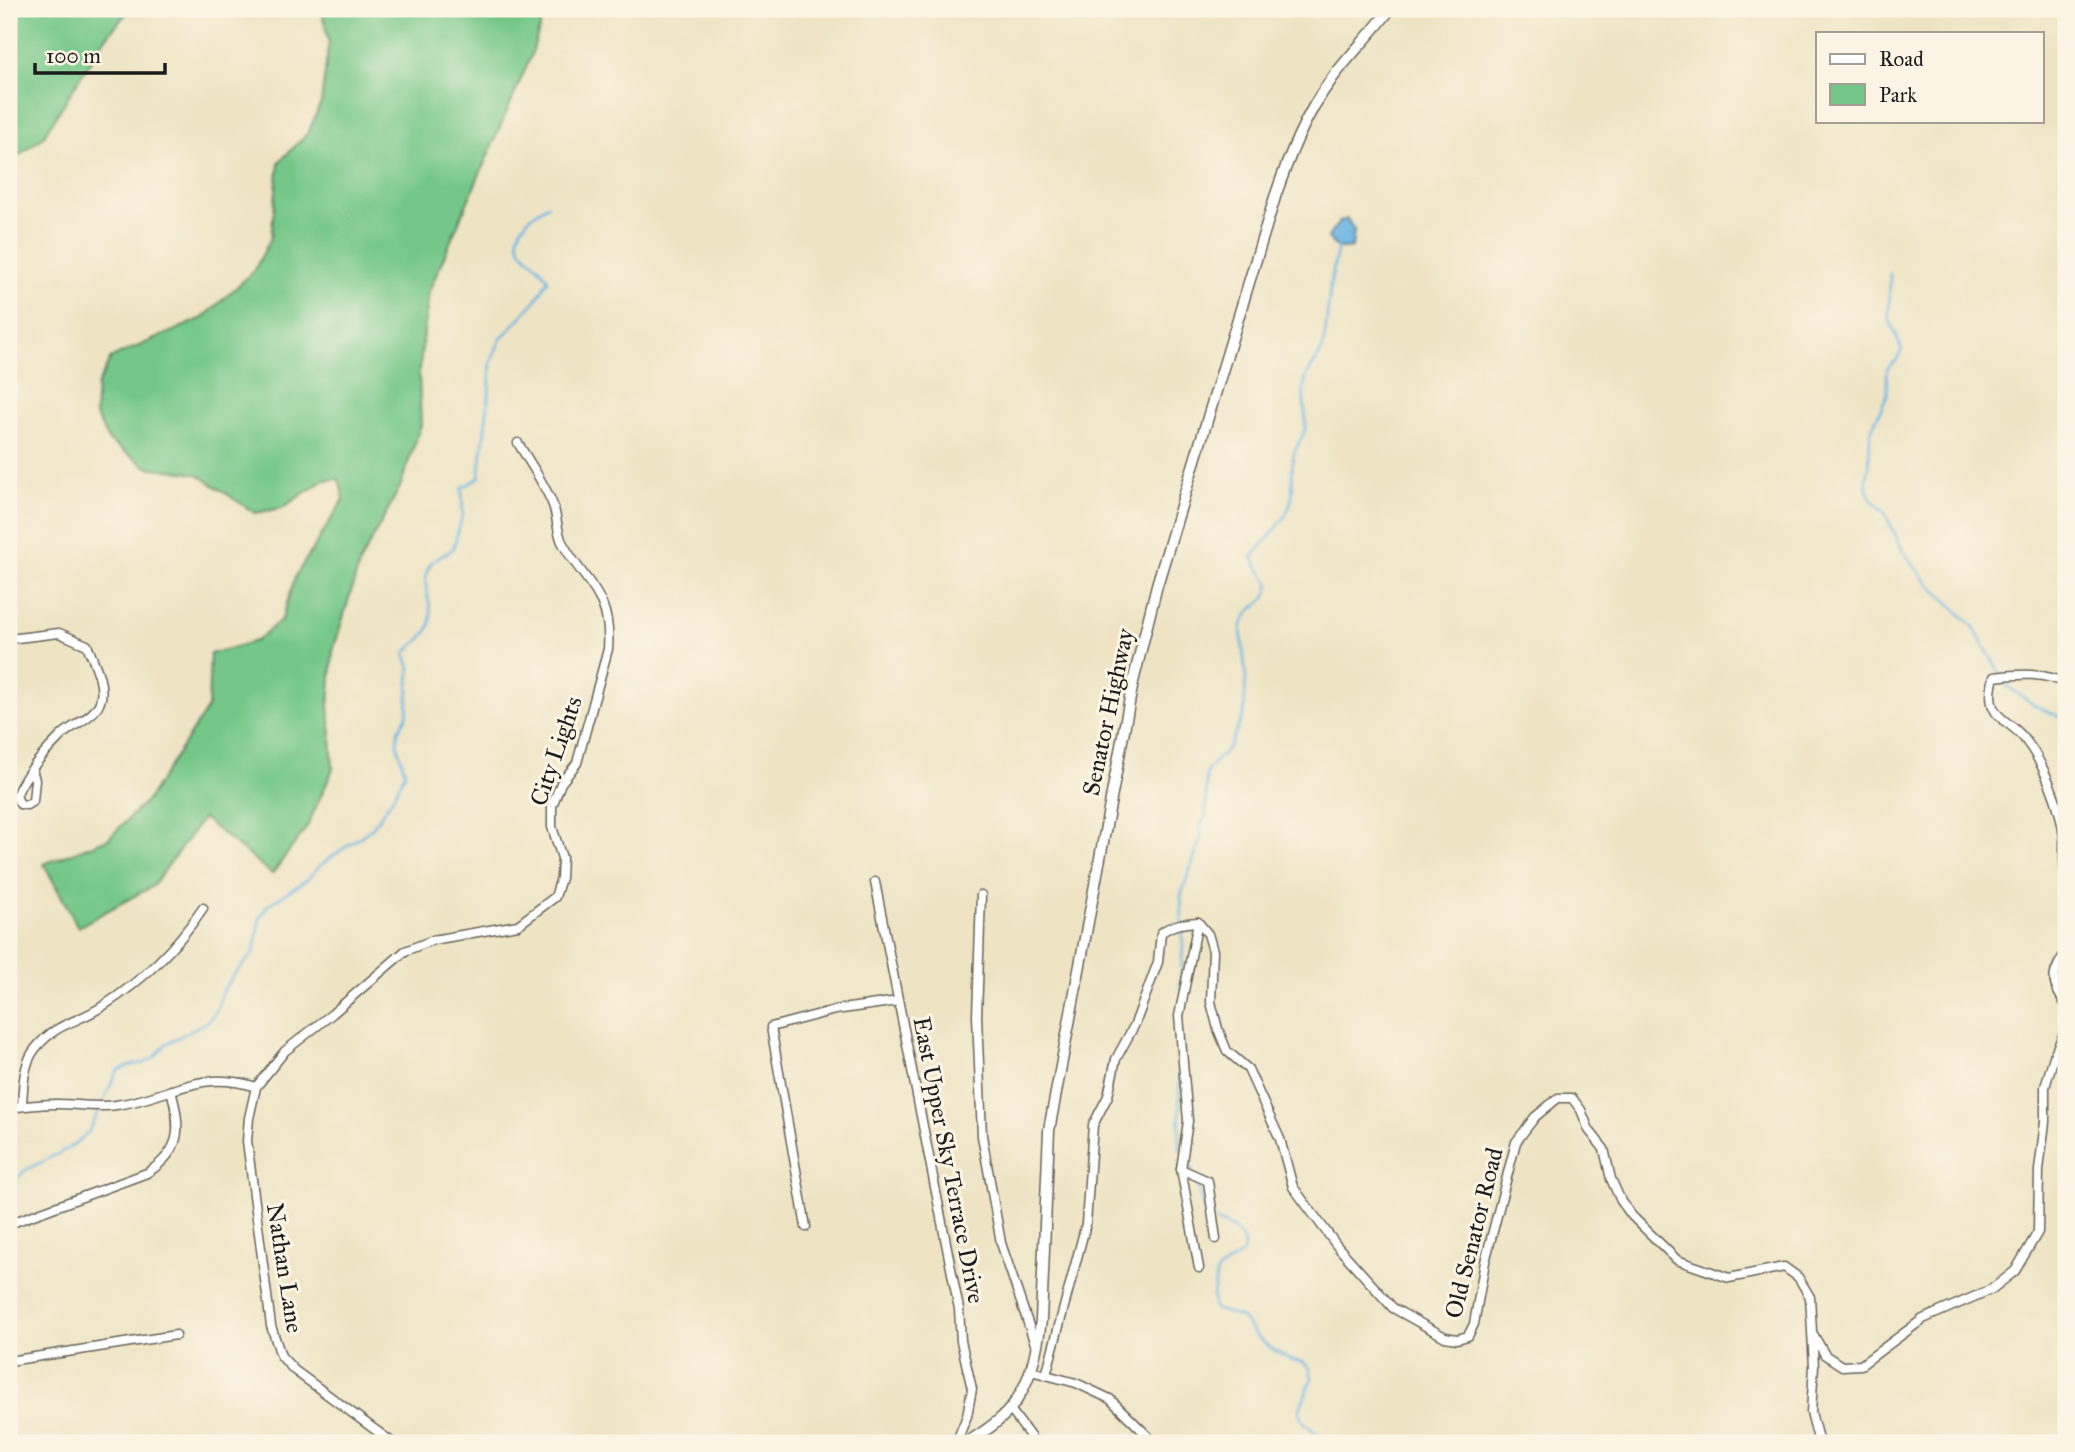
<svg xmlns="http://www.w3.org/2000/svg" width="2075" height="1452" font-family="'IM FELL Great Primer',serif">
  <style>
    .green { fill: #74c789; stroke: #487252; stroke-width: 2 }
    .water { fill: #6ab4e2; stroke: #43687f; stroke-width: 2 }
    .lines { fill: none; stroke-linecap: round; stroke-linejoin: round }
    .stream { stroke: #6ab4e2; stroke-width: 2.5 }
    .minor-casing { stroke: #666257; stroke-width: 11 }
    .tertiary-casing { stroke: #666257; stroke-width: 13 }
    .minor { stroke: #fff; stroke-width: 8 }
    .tertiary { stroke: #fff; stroke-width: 10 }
    .labels { text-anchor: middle; stroke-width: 6; stroke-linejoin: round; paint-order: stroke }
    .street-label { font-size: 24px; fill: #1c1c1c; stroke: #fcf5e5 }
  </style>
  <rect width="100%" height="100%" fill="#fcf5e5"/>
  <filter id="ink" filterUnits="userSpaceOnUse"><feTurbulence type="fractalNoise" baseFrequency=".0143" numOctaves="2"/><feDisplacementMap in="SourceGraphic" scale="14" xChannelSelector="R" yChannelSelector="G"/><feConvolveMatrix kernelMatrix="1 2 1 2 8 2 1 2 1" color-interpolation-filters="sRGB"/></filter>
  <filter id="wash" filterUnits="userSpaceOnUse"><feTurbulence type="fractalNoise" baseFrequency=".00686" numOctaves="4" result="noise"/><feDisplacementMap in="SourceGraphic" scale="28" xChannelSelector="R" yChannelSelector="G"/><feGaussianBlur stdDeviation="1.57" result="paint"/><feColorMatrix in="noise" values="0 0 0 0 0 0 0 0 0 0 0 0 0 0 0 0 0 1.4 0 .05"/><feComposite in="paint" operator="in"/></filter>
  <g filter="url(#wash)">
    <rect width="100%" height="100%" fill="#eee4c4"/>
    <!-- green -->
    <g class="green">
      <path d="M9,9H130L103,41L43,137L9,163Z"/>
      <path d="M321,9H552L543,17L531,56L429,291L419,373L421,425L400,487L360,562L333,651L329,706L333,769L307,827L272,874L203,818L153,886L78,927L44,864L108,839L148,799L208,707L210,654L256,641L282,619L295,577L344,499L339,479L324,480L282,508L255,513L197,474L147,467L108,440L95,414L97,386L111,358L203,318L254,271L271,238L279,162L308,133L321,103L329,41Z"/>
    </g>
    <!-- water -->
    <path class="water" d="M1347,219L1354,230L1352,248C1342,250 1333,247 1328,237L1339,222Z"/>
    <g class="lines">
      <!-- stream -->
      <g class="stream">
        <path d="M1890,274L1889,318L1902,350L1896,361L1887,369V395L1870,433L1869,469L1866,480L1867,489L1871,499L1884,511L1903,551L1925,580L1973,626L2007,686L2034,705L2066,720"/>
        <path d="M1180,989L1183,946L1181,895L1201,839L1200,827L1206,814V776L1208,769L1229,747L1244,714L1246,678L1241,629C1244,615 1253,607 1265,599L1270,584L1252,558C1262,543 1276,532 1285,516C1299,490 1288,478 1294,454C1297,443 1305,436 1306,424C1306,412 1302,399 1304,387C1307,365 1320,362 1324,344L1331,281L1338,246"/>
        <path d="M1179,1055L1180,1150"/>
        <path d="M103,1102L117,1071L134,1064H143L155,1057L166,1044L208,1021L217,1009L222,992L233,976L254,953L260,918L267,906L309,878L319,866L371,829L392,799L405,773L397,744L398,731L407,716L410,668L405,653C412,645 422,640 428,630C438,609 417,584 430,565C435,557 446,555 453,549L463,514L462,488L479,478L489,395L491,362L500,340L536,300L548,280C543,269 534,263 526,255C505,235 530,215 548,205"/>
        <path d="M1186,1159L1193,1171"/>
        <path d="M1195,1177L1205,1213L1211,1219"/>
        <path d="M9,1196L18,1177L26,1170L69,1148L88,1133L100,1108"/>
        <path d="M1217,1221C1232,1227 1248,1235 1243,1253L1217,1271L1213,1296L1214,1309L1242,1318L1256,1336L1270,1348L1292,1360L1303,1362L1310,1368L1312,1378L1299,1411C1303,1428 1317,1429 1324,1443"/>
      </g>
    </g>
  </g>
  <g filter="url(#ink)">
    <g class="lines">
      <!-- minor casing -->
      <g class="minor-casing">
        <g id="minor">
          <path d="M9,639L59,633L87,645C93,661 104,680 101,698C98,716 75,723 62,735C45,752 25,773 16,796L20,804L27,805L33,801L35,780L32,769"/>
          <path d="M2066,684C2046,672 2018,674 1994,677C1982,721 2009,716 2027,742C2045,766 2061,808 2064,837C2065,851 2062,861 2066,875"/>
          <path d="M875,882L959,1309L961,1341L972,1389L967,1416L956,1443"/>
          <path d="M981,895L977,1016L982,1136L1001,1243L1036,1347"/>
          <path d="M1198,922L1179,1016L1188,1121L1181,1169L1199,1268"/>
          <path d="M2066,952C2050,976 2051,982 2066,1005"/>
          <path d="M22,1106C23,1088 23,1064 35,1049C58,1021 76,1024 103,1006C142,981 177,947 203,908"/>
          <path d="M9,1108C25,1106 41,1104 57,1104C76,1104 97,1108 116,1105C171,1098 197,1068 256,1087"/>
          <path d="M1181,1169L1208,1181L1216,1239"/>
          <path d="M9,1224L147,1173C183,1150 181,1128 171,1090"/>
          <path d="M806,1227L771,1027L835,1010L898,1001"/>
          <path d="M1813,1334L1825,1355L1842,1366L1861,1365L1923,1319L1992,1289L2015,1271L2038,1232L2039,1170L2045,1122V1087L2055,1053L2066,1029"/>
          <path d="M9,1361L176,1335"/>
          <path d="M1031,1371L1076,1383L1110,1399L1155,1443"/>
          <path d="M1046,1375L1086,1224L1093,1125L1108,1096L1116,1059L1135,1024L1158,962L1161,933C1172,924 1184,923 1198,922L1208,934L1213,951L1211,1002L1218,1029L1227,1051L1248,1069L1280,1139L1293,1187L1337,1246L1393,1308L1445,1337L1457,1339L1468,1336L1474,1324L1485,1262L1516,1142L1535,1117L1558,1098H1572L1581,1110L1589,1130L1604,1149L1611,1179L1621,1201L1632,1216L1677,1260L1729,1278L1784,1267L1798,1277L1810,1297L1814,1366L1811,1412L1819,1443"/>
          <path d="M1010,1409L1035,1443"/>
          <path d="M393,1443L294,1370L281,1356L271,1326L247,1141L249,1118L256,1087L285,1051L332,1014L405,951L433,940L518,925L555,897L561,878L562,858L552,827V806L561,783L577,763L608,649C612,593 585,585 562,542C557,531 557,516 553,505C544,483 530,463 518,443"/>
        </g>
      </g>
      <!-- tertiary casing -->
      <g class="tertiary-casing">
        <path id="tertiary" d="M966,1443C981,1434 999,1422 1010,1409C1031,1384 1037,1350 1041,1320L1049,1130L1133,682L1157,585L1275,197C1289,156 1305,115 1331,80C1349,55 1372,34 1390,9"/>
      </g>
      <!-- minor -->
      <use href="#minor" class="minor"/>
      <!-- tertiary -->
      <use href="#tertiary" class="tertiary"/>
    </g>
  </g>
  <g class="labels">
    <!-- street labels -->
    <g class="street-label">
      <text transform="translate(1108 712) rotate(-78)" y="8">Senator Highway</text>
      <text transform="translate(556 751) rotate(-71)" y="8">City Lights</text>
      <text transform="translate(949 1160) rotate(79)" y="8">East Upper Sky Terrace Drive</text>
      <text transform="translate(1474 1233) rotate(-76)" y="8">Old Senator Road</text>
      <text transform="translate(285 1268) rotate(81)" y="8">Nathan Lane</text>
    </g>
  </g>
  <!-- margin -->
  <rect width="2075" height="1452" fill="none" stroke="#fcf5e5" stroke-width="35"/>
  <!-- legend -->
  <rect x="1816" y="32" width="228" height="91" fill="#fcf5e5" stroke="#a29e95" stroke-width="2"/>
  <rect x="1830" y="54" width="35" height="10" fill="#ffffff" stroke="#a29e95" stroke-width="2"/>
  <text x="1879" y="66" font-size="21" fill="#1c1c1c">Road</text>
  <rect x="1830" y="84" width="35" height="21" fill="#74c789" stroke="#a29e95" stroke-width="2"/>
  <text x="1879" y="102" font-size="21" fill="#1c1c1c">Park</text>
  <!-- scale -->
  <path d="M35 63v10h130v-10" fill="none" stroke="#1c1c1c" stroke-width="3.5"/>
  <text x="46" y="63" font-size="21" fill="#1c1c1c" stroke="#fcf5e5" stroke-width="5" paint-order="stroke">100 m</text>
</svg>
